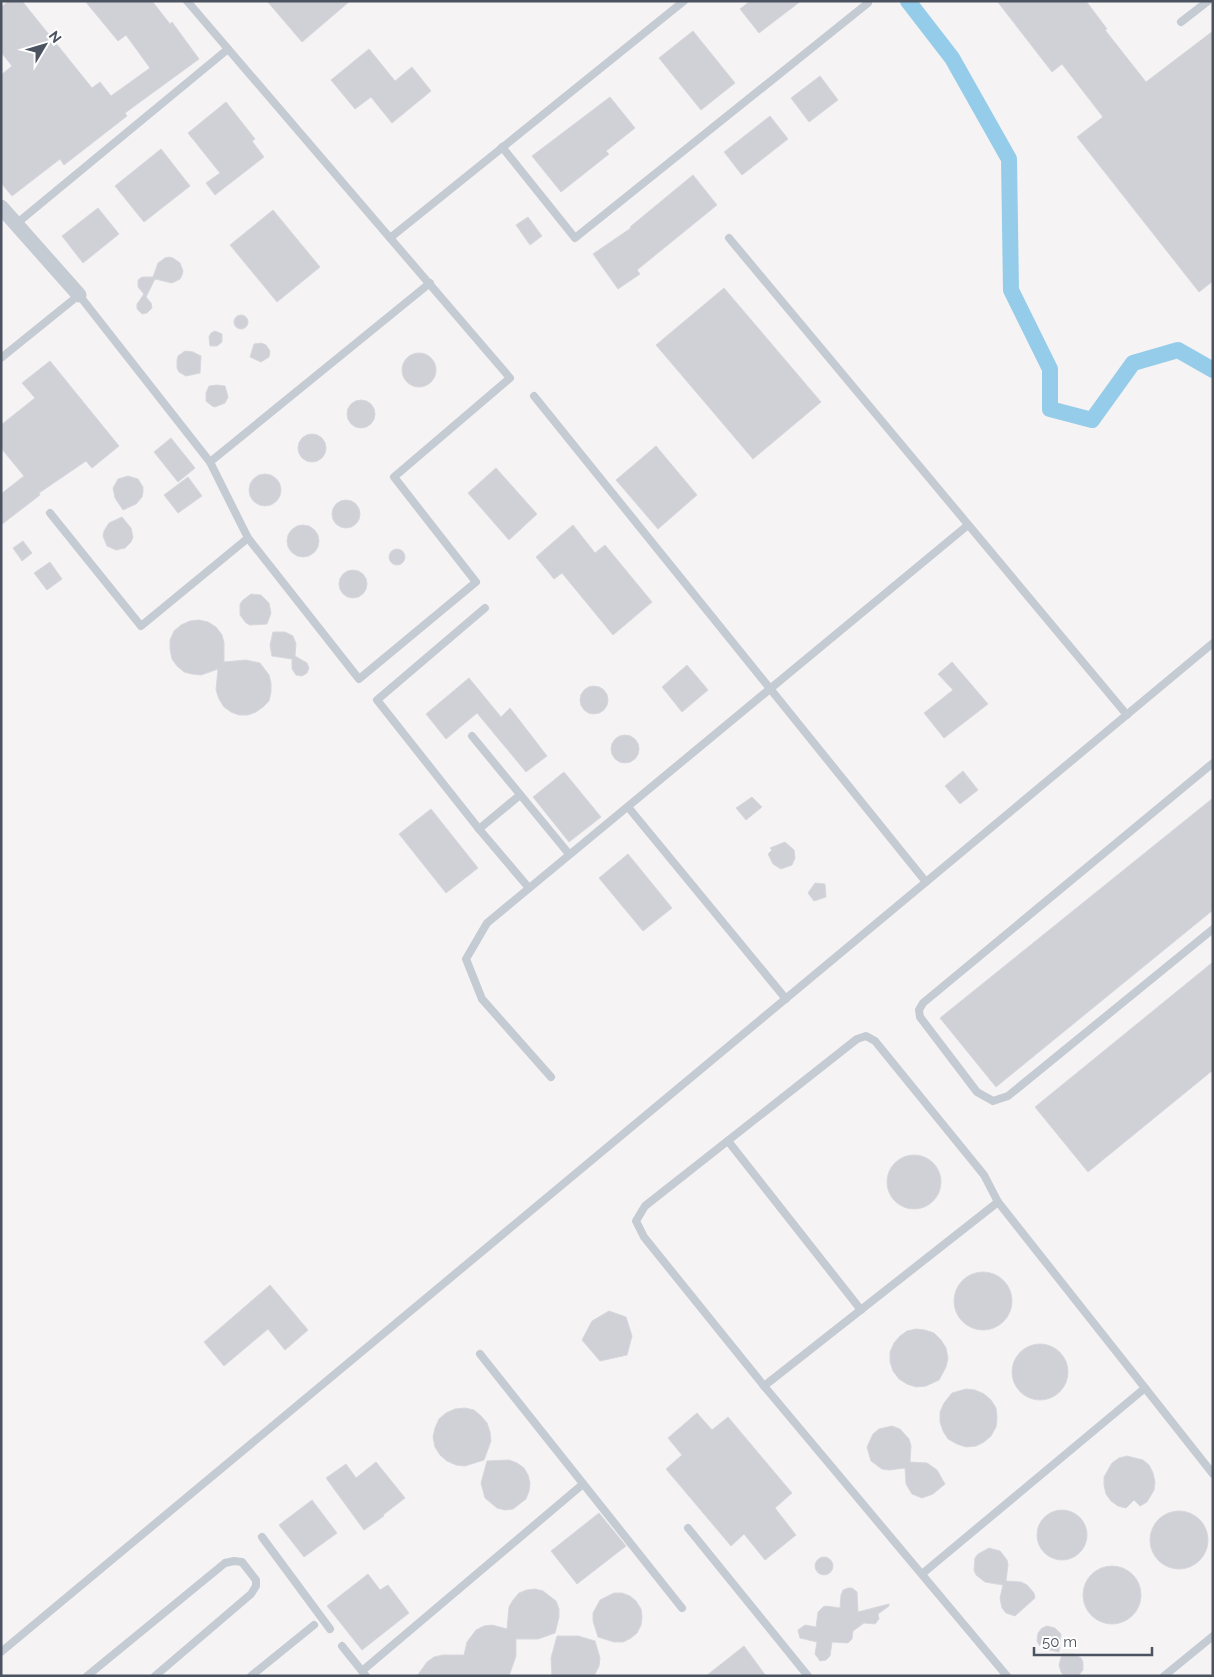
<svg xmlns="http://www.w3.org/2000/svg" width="1214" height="1677" font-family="Raleway,sans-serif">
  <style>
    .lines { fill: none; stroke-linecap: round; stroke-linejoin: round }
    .canal { stroke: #95cce9; stroke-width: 16 }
    .building { fill: #d0d1d7; stroke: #d7d8de }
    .lane { stroke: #c5cbd3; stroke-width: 8 }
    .street { stroke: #c5cbd3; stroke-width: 15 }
  </style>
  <rect width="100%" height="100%" fill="#f5f3f3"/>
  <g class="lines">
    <!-- canal -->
    <path class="canal" d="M908,1L952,58L1009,159L1011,290L1050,369V409L1092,420L1133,363L1178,350L1213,370"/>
  </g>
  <!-- building -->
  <g class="building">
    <path d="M9,1H22L92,88L100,82L111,96L150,68L126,35L118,41L85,1H152L170,24L172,22L199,59L125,113L127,116L64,165L60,159L12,196L1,183V75L12,66L1,52V7Z"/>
    <path d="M267,1H350L302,42Z"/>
    <path d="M750,1H801L759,33L740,9Z"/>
    <path d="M997,1H1086L1107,29L1105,30L1146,82L1213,31V281L1199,292L1077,137L1103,117L1062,64L1052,72Z"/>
    <path d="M693,31L735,83L701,110L659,58Z"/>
    <path d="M369,49L395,81L412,67L431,91L392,123L371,97L355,109L331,80Z"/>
    <path d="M820,76L838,100L809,122L791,98Z"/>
    <path d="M610,97L635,128L606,151L609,154L561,192L532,156Z"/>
    <path d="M226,102L255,139L252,141L264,157L215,195L206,183L220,173L188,133Z"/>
    <path d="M770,116L788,139L742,175L724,152Z"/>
    <path d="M161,149L190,186L144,222L115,186Z"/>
    <path d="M693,175L717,205L637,270L640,274L618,289L593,254L631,228L630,227Z"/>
    <path d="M98,208L119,234L83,263L62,236Z"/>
    <path d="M273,210L320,267L277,302L230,245Z"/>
    <path d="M528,217L542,236L530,245L516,225Z"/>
    <path d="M169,257L173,258L180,263L183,271L182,275L180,279L172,283L155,279L146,297L151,303L152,308L147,313L142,314L137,309V304L144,294L138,287V280L142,277H153L158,263L165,258Z"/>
    <path d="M724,288L821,402L753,459L656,345Z"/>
    <circle cx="241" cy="322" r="7"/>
    <path d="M215,331L222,334V342L217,346H210L209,337L211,333Z"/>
    <path d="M261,343L266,345L270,351L269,357L261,362L250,357L254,344Z"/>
    <path d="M185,351L193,352L201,356L200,373L186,376L179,372L177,368V360L178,356Z"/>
    <circle cx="419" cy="370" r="17"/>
    <path d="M50,361L119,446L92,468L86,461L39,493L40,495L1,525V494L24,476L1,448V425L35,398L22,383Z"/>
    <path d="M217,385L225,386L228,397L225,403L215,407L212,406L206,401V393L209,386Z"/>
    <circle cx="361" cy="414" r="14"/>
    <circle cx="312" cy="448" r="14"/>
    <path d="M171,438L195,468L178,482L154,452Z"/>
    <path d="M656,446L697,495L658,529L616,480Z"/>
    <path d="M496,468L537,514L509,540L468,493Z"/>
    <circle cx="265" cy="490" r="16"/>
    <path d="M128,476L138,479L143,487V492L142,497L136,504L123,510L115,498L113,488L118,479Z"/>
    <path d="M188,477L202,496L178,513L164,495Z"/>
    <circle cx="346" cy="514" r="14"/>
    <path d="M122,517L131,528L133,537L131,542L125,548L116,550L107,546L103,536L104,531L109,523Z"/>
    <circle cx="303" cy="541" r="16"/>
    <path d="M573,525L595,553L605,545L652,602L613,635L562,573L554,579L536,557Z"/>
    <path d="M23,541L32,553L22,561L13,548Z"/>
    <circle cx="397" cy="557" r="8"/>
    <path d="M50,562L62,579L47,590L34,573Z"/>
    <circle cx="353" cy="584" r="14"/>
    <path d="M251,594L261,595L269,603L271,613L267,624L250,625L246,623L240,615V604L243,600Z"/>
    <path d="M199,620L208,622L216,627L222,635L224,643V662L246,660L260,663L269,675L271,683V692L269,701L263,707L256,712L248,715H239L231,712L224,707L219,699L216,690L218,669L201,675L192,674L184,672L177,666L172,659L170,649V640L174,631L181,625L190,621Z"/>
    <path d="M273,632H285L293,636L296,644L295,656L307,663L309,668L307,673L302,676L296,675L292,669V659L272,656L270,645Z"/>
    <path d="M952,662L988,704L944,738L924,713L953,690L938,674Z"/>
    <path d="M687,665L708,690L682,712L662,687Z"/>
    <path d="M469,678L501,717L510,708L547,756L526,772L477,713L446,739L426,714Z"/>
    <circle cx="594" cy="700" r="14"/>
    <circle cx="625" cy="749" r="14"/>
    <path d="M963,771L978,790L960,804L945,786Z"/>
    <path d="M564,772L601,817L569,842L533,797Z"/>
    <path d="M752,797L762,807L746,820L736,808Z"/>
    <path d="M1213,798V910L996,1087L940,1018Z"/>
    <path d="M431,809L478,868L446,893L399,834Z"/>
    <path d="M785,842L794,850L795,858L792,865L781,869L773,864L768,854L772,850L770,848Z"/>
    <path d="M628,854L672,908L643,931L599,878Z"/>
    <path d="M815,883L825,884L826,897L814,901L808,893Z"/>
    <path d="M1213,962V1070L1088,1172L1035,1107Z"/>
    <circle cx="914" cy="1182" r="27"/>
    <circle cx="983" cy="1301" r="29"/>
    <path d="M270,1285L308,1330L285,1350L268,1329L224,1366L204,1342Z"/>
    <path d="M609,1311L626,1317L632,1336L627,1355L600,1361L582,1340L592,1321Z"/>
    <path d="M916,1329L925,1330L934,1333L941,1340L946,1348L948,1358L946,1367L939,1380L926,1386L916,1387L907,1384L899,1379L893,1371L890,1362V1352L894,1343L900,1336L907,1331Z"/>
    <circle cx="1040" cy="1372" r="28"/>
    <path d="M966,1389L975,1390L984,1394L991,1400L996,1408L997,1418L996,1427L991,1436L984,1442L976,1446L966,1447L957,1444L948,1439L943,1431L940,1422V1412L944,1403L952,1393Z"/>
    <path d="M465,1408L474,1410L481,1416L487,1423L490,1432L491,1441L484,1460L465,1466L456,1465L447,1461L440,1455L435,1447L433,1437L435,1428L439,1419L446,1413L455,1409Z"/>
    <path d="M697,1413L712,1430L728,1417L792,1493L775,1508L796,1535L765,1560L744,1534L731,1546L666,1469L682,1455L668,1438Z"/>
    <path d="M892,1426L900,1429L909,1439L911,1446L910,1462L927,1463L937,1470L945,1484L933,1494L922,1498L912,1494L906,1484L905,1468L889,1470L882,1469L871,1461L867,1447L873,1434L879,1429Z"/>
    <path d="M1127,1456L1143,1460L1149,1465L1153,1473L1155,1482L1154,1490L1147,1502L1140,1506L1134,1500L1126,1508L1118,1506L1111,1501L1106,1494L1104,1485V1477L1112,1463L1119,1458Z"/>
    <path d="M509,1460L517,1463L524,1468L528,1475L530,1483L529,1491L526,1499L513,1509L505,1510L497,1508L485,1498L481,1483L487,1461Z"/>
    <path d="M376,1462L405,1498L383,1515L384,1516L364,1530L326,1478L346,1464L356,1478Z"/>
    <path d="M312,1500L337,1533L304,1557L279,1525Z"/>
    <circle cx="1062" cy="1535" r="25"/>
    <circle cx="1179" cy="1540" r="29"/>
    <path d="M599,1513L626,1546L577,1584L551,1551Z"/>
    <path d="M989,1548L1000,1551L1007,1560L1008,1565L1006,1581L1021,1582L1027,1585L1034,1593L1035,1598L1015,1616L1006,1613L1002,1608L1000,1598L1003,1585L985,1582L976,1575L974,1570L975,1558L978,1554Z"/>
    <circle cx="824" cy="1566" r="9"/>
    <circle cx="1112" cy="1595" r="29"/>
    <path d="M368,1574L380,1590L388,1585L409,1613L362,1650L327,1606Z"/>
    <path d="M848,1588H852L857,1592L858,1612L889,1604V1606L878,1614L879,1619L875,1624L864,1623L853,1631L852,1639L848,1643L832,1642L830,1656L826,1660L820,1661L815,1654L817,1642L800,1638L798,1630L805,1625L816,1627L818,1612L823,1607L826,1606L840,1608L841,1595L843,1590Z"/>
    <path d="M535,1589L543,1591L556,1601L559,1609V1617L555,1633L538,1639H516V1656L509,1676H417L427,1662L434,1657L443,1655H464L467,1642L476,1630L484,1626L492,1625L507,1629L509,1607L513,1600L519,1593L527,1590Z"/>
    <path d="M614,1593H622L630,1596L636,1601L641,1609L642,1617L641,1625L637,1633L631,1638L623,1642H614L598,1637L593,1621V1613L600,1600Z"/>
    <path d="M1047,1626L1055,1628L1061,1634L1059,1652L1045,1649L1039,1645L1037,1641L1038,1633L1042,1628Z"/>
    <path d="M557,1636H578L595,1641L600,1658L599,1666L594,1676H552L551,1658Z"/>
    <path d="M744,1646L766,1676H706Z"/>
    <path d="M1062,1654H1074L1081,1658L1083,1662V1670L1078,1676H1064L1061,1672L1059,1665Z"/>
  </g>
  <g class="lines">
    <!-- lane -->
    <g class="lane">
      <path d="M187,1L510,378L394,477L476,582L359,679L248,538L210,462"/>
      <path d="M1181,22L1208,1"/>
      <path d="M502,147L575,238L868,3L867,1"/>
      <path d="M16,224L228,49"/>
      <path d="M390,238L684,1"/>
      <path d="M729,238L1127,715"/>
      <path d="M1,358L79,295L210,462L430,283"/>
      <path d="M534,396L926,882"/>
      <path d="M50,513L141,626L248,538"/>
      <path d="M485,608L377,700L479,829L529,888"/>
      <path d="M472,736L569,854"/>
      <path d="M1213,763L923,1003L919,1010L920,1017L977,1092L993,1101L1008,1096L1213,929"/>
      <path d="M628,807L786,999"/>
      <path d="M479,829L520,795"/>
      <path d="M551,1077L482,999L466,959L487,923L968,525"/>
      <path d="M728,1141L861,1310"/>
      <path d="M480,1354L682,1608"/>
      <path d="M764,1386L998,1202"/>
      <path d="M688,1528L808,1676"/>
      <path d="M262,1537L330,1629"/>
      <path d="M922,1574L1145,1388"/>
      <path d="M342,1646L366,1676"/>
      <path d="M1,1652L1213,643"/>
      <path d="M362,1671L583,1484"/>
      <path d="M87,1676L225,1563L234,1561L242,1562L256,1580V1586L251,1594L155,1676"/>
      <path d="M251,1676L314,1625"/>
      <path d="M1007,1676L764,1386L644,1237L636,1221L645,1206L857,1039L866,1036L875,1041L984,1175L998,1202L1213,1474"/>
      <path d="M1164,1676L1213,1636"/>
    </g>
    <!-- street -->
    <path class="street" d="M1,207L79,295"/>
  </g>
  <!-- border -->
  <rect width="1214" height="1677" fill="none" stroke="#4b5360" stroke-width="5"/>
  <!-- north arrow -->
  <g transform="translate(45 45) rotate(52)" stroke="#ffffff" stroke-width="4" paint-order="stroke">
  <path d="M0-4L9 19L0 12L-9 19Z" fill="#4b5360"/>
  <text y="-8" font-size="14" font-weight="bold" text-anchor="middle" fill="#4b5360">N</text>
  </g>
  <!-- scale -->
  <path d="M1034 1647v8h118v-8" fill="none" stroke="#4b5360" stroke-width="2.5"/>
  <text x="1042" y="1647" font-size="15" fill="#4b5360" stroke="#ffffff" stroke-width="4" paint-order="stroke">50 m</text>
</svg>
